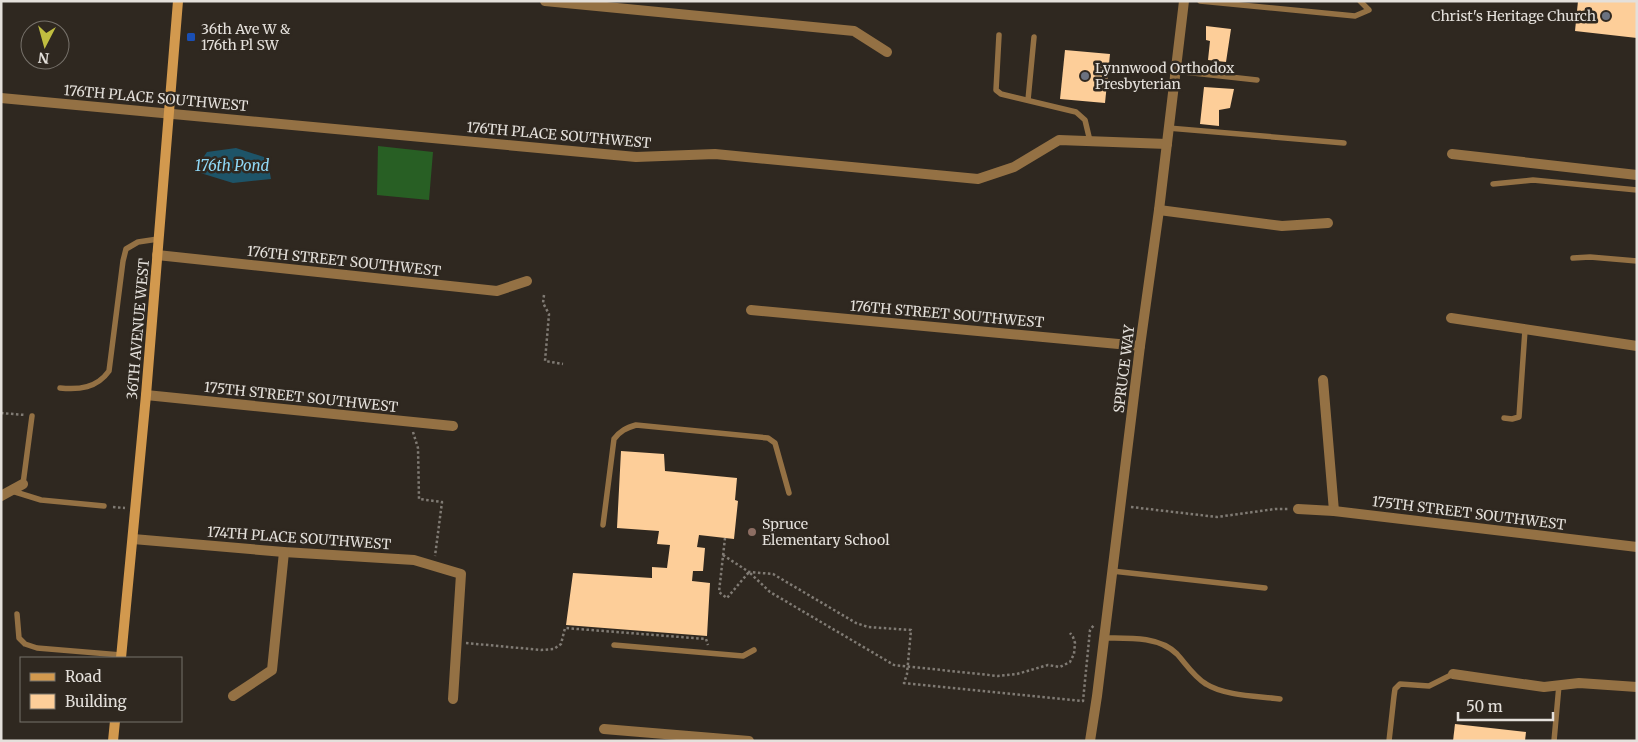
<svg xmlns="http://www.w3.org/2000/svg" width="1638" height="742" font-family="Merriweather,serif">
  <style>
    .forest { fill: #285f24 }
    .water { fill: #1e5468 }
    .building { fill: #fdce99 }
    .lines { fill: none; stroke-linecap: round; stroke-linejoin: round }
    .path { stroke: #807b74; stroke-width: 2.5; stroke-dasharray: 2.5 2.5; stroke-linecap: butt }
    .lane { stroke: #947144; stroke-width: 5.5 }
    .street { stroke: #947144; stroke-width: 10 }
    .secondary { stroke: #d2994e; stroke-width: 10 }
    .worship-dot { fill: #6b7280; stroke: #2f2820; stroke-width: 2 }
    .transit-dot { fill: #1a4fb4; stroke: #2f2820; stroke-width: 2 }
    .education-dot { fill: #8d6e63; stroke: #2f2820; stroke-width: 2 }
    .labels { text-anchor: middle; stroke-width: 5; stroke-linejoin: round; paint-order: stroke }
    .poi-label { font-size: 14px; fill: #e4e0db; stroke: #2f2820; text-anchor: start }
    .street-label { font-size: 14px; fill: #e4e0db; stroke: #2f2820 }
    .water-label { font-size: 15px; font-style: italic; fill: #90d8f6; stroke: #2f2820 }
  </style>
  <rect width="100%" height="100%" fill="#2f2820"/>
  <!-- forest -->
  <path class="forest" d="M378,146L433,152L429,200L377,195Z"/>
  <!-- water -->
  <path class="water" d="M236,148L267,158L271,179L233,183L194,171L207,152Z"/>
  <!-- building -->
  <g class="building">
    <path d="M1578,1H1637V38L1575,31Z"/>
    <path d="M1206,26L1231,29L1226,62L1208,60L1210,41L1206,40Z"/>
    <path d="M1065,50L1110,54L1105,103L1060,99Z"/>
    <path d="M1204,87L1234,89L1230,108L1219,110V126L1200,124Z"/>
    <path d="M621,451L664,454L665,471L737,478L735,500L738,501L734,539L699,535L697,547L705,548L703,571H693L692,581L710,583L707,636L566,625L573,573L652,578V567L667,568L670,545L657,544L659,531L617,528Z"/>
    <path d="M1455,724L1526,732L1525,741H1453Z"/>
  </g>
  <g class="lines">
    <!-- path -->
    <g class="path">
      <path d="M544,295L543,303L549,314L545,361L563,364"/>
      <path d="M1,413L25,415"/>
      <path d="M413,432L418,448L419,499L442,502L435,556"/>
      <path d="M113,507L125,508"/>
      <path d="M1131,507L1217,517L1275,509H1289"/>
      <path d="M725,538L719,592L727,598L749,572L770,592L894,665L998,676L1017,674L1048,665L1060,667L1070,662L1074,654L1075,643L1073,637L1070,633"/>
      <path d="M723,555L749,572L773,574L856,623L868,627L911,630L907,674L904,683L1083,701L1090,630L1094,625"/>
      <path d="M466,643L541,650L554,649L561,644L565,628L706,639L708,645"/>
    </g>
    <!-- lane -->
    <g class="lane">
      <path d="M1200,1L1355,16L1369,10L1360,1"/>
      <path d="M999,35L996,90L1001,94L1076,112L1085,120L1090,141"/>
      <path d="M1175,71L1257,80"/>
      <path d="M1028,100L1034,37"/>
      <path d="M1168,128L1344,143"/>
      <path d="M1493,184L1533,180L1637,190"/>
      <path d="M1573,258L1590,257L1637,261"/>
      <path d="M60,388C79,390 97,388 109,371L123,261L126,249L138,242L158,239"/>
      <path d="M1504,418L1512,419L1519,417L1525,330"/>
      <path d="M23,484L32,416"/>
      <path d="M12,491L41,500L104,506"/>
      <path d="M603,525L614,439C620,431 626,428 636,425L768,438L775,443L789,493"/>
      <path d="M1112,571L1265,588"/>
      <path d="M17,614L19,638L25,644L37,648L121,655"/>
      <path d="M1104,638C1128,638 1159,636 1177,654C1186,664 1194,677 1206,684C1225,696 1258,696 1280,699"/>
      <path d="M614,645L743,656L754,650"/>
      <path d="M1389,741L1394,696L1395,689L1400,684L1429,686L1453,674"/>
      <path d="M1554,741L1559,685"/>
    </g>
    <!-- street -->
    <g class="street">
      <path d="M545,1L854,31L887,52"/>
      <path d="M1,98L636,157L715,154L978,179L1014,167L1059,140L1167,144"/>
      <path d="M1452,154L1637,175"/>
      <path d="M1159,210L1282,226L1328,223"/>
      <path d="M157,255L497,291L527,281"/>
      <path d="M751,310L1140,346"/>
      <path d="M1451,318L1637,346"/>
      <path d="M1323,380L1334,511"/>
      <path d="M146,395L453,426"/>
      <path d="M1,496L23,484"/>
      <path d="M1298,509L1334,511L1637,547"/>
      <path d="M133,539L284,552L414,560L461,574L453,699"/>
      <path d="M1453,674L1544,687L1579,683L1637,687"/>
      <path d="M233,696L272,670L284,552"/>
      <path d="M604,729L749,741"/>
      <path d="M1090,741L1097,696L1140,346L1159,210L1184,1"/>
    </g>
    <!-- secondary -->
    <g class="secondary">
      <path d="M121,658L146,395L178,1"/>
      <path d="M113,741L115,721"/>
    </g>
  </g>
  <!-- markers -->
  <g class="worship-dot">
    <circle cx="1606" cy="16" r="5"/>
    <circle cx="1085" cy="76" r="5"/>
  </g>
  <rect class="transit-dot" x="186" y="32" width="10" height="10" rx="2.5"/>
  <circle class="education-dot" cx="752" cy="532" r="5"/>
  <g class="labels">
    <!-- poi labels -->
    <g class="poi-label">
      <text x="1596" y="21" text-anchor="end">Christ's Heritage Church</text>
      <text x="201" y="34">36th Ave W &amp;<tspan x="201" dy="16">176th Pl SW</tspan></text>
      <text x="1095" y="73">Lynnwood Orthodox<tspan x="1095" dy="16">Presbyterian</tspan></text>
      <text x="762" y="529">Spruce<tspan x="762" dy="16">Elementary School</tspan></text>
    </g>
    <!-- street labels -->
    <g class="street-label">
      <text transform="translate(156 98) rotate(5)" y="5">176TH PLACE SOUTHWEST</text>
      <text transform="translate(559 135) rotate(5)" y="5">176TH PLACE SOUTHWEST</text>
      <text transform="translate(344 261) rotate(6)" y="5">176TH STREET SOUTHWEST</text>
      <text transform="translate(947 314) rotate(5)" y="5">176TH STREET SOUTHWEST</text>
      <text transform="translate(138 329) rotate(-85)" y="5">36TH AVENUE WEST</text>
      <text transform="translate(1124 369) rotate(-83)" y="5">SPRUCE WAY</text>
      <text transform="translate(301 397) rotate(6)" y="5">175TH STREET SOUTHWEST</text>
      <text transform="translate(1469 513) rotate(7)" y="5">175TH STREET SOUTHWEST</text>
      <text transform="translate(299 538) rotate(4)" y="5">174TH PLACE SOUTHWEST</text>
    </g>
    <!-- water labels -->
    <g class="water-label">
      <text x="232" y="171">176th Pond</text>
    </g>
  </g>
  <!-- border -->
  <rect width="1638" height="742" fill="none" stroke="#e4e0db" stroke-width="5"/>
  <!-- legend -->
  <rect x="20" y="657" width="162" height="65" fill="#2f2820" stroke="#77726b"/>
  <rect x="30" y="673" width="25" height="8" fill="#d2994e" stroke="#77726b"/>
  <text x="65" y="682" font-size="15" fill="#e4e0db">Road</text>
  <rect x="30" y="694" width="25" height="15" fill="#fdce99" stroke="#77726b"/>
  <text x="65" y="707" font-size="15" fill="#e4e0db">Building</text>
  <!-- north arrow -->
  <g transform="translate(45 45) rotate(186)"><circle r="24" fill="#2f2820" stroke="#77726b"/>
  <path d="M0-4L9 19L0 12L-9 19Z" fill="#c1be40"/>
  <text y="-8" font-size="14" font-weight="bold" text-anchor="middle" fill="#e4e0db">N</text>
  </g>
  <!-- scale -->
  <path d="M1458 712v8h95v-8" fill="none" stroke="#e4e0db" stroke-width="2.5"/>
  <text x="1466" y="712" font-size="15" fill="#e4e0db" stroke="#2f2820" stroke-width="4" paint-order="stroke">50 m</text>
</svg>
